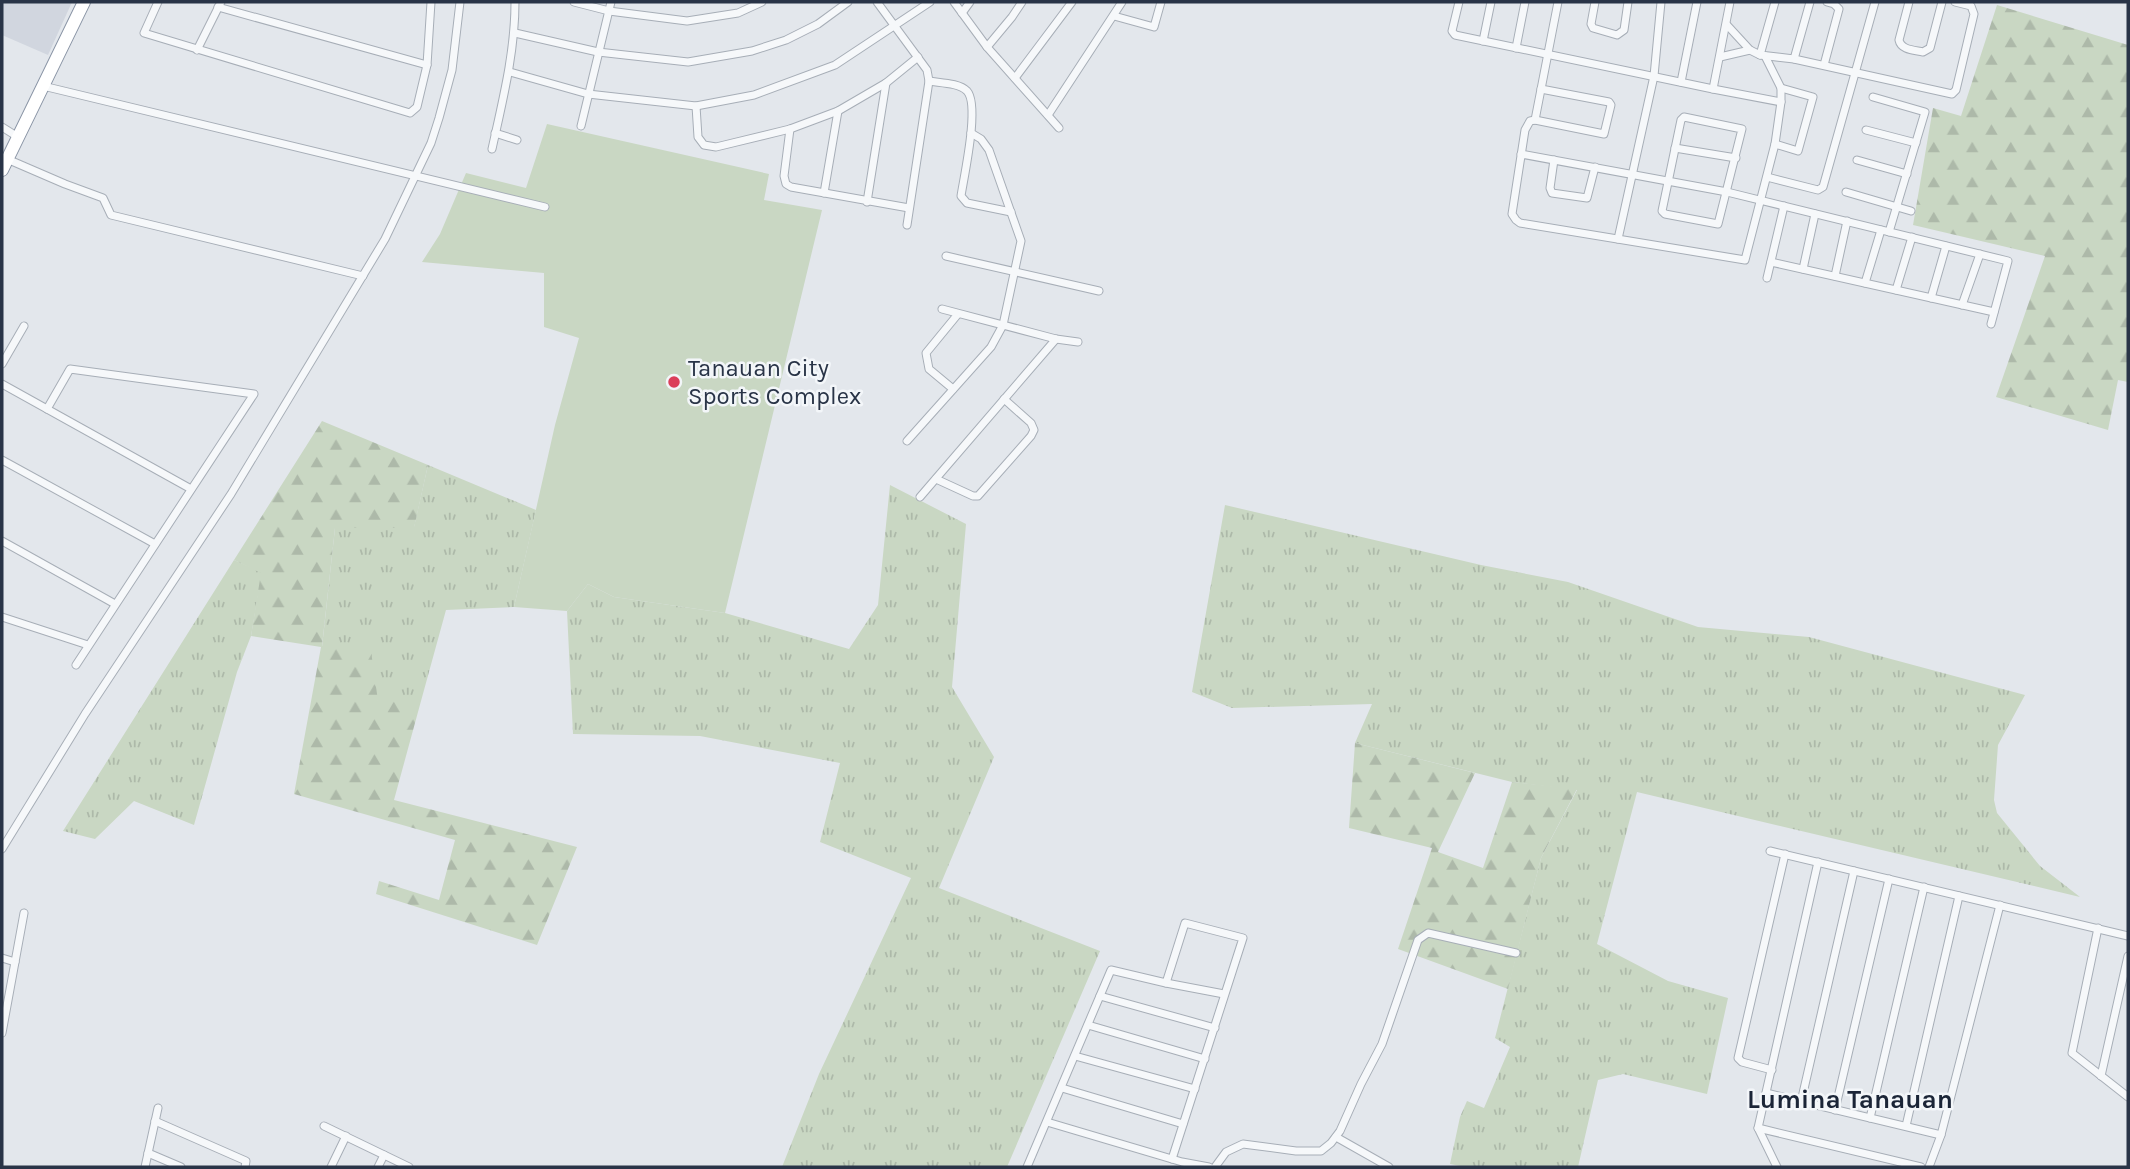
<svg xmlns="http://www.w3.org/2000/svg" width="2130" height="1169" font-family="Karla,sans-serif">
  <style>
    .built { fill: #d1d6df }
    .grass { fill: url(#grass-tufts) }
    .forest { fill: url(#forest-firs) }
    .pitch { fill: #c9d7c3 }
    .lines { fill: none; stroke-linecap: round; stroke-linejoin: round }
    .minor-casing { stroke: #a7aeb7; stroke-width: 9 }
    .trunk-casing { stroke: #8994a5; stroke-width: 14 }
    .minor { stroke: #f6f8fa; stroke-width: 7 }
    .trunk { stroke: #fff; stroke-width: 12 }
    .poi-dot { fill: #db3e5a; stroke: #f3f6f9; stroke-width: 2.5 }
    .labels { text-anchor: middle; stroke-width: 5; stroke-linejoin: round; paint-order: stroke }
    .poi-label { font-size: 24px; fill: #293447; stroke: #f3f6f9; text-anchor: start }
    .neighbourhood-label { font-size: 26px; font-weight: bold; fill: #1b2537; stroke: #f3f6f9 }
  </style>
  <defs>
    <pattern id="grass-tufts" width="24" height="20" patternUnits="userSpaceOnUse" patternTransform="scale(1.75)"><rect width="24" height="20" fill="#c9d7c3"/><path d="M3 7l-1-3M5 7V3M7 7l1-3M15 17l-1-3M17 17v-4M19 17l1-3" fill="none" stroke="#adb9a9"/></pattern>
    <pattern id="forest-firs" width="22" height="20" patternUnits="userSpaceOnUse" patternTransform="scale(1.75)"><rect width="22" height="20" fill="#c9d7c3"/><path d="M5 1l3.5 6h-7zM16 11l3.5 6h-7z" fill="#adb9a9"/></pattern>
  </defs>
  <rect width="100%" height="100%" fill="#e3e7ec"/>
  <!-- built -->
  <path class="built" d="M2,2H72L48,55L2,35Z"/>
  <!-- grass -->
  <g class="grass">
    <path d="M428,465L536,510L514,607L446,610L421,701H378L322,647L335,528L414,527Z"/>
    <path d="M890,485L966,524L952,687L994,757L939,888L1100,951L1007,1167H782L819,1074L911,878L820,842L840,763L700,736L573,734L567,611L588,584L614,597L725,613L849,649L878,605Z"/>
    <path d="M1225,505L1481,565L1568,582L1698,627L1809,637L2025,695L1998,745L1994,800L1997,813L2040,866L2080,897L1637,792L1597,944L1668,981L1728,998L1707,1094L1623,1074L1598,1080L1578,1167H1465L1450,1164L1460,1117L1467,1101L1484,1108L1510,1047L1495,1038L1541,858L1577,790L1512,782L1355,743L1372,704L1232,708L1192,692Z"/>
    <path d="M234,560L262,572L251,636L237,672L194,825L134,801L95,839L63,831Z"/>
  </g>
  <!-- forest -->
  <g class="forest">
    <path d="M1997,5L2128,45V382L2118,380L2108,430L1996,397L2045,256L1913,225L1933,108L1961,116Z"/>
    <path d="M322,421L428,465L414,528H335L322,646L370,644L378,701H421L394,800L577,847L537,945L376,894L379,881L439,900L455,840L294,794L321,647L251,636L261,573L234,560Z"/>
    <path d="M1355,743L1475,773L1438,852L1483,868L1512,782L1577,789L1541,858L1508,989L1398,949L1432,848L1349,828Z"/>
  </g>
  <!-- pitch -->
  <path class="pitch" d="M547,124L769,174L764,200L822,210L725,613L614,597L588,584L567,611L514,607L555,425L579,338L544,327V273L422,262L440,234L466,173L526,188Z"/>
  <g class="lines">
    <!-- minor casing -->
    <g class="minor-casing">
      <g id="minor">
        <path d="M158,2L144,33L410,113L417,107L427,65L431,2"/>
        <path d="M574,2L609,11L687,21L738,13L762,2"/>
        <path d="M877,2L927,70L929,81L907,225"/>
        <path d="M954,2L987,47L1059,128"/>
        <path d="M1459,2L1452,31L1455,35L1713,89L1781,102"/>
        <path d="M1558,2L1535,120L1530,121L1525,130L1512,214L1516,220L1520,223L1745,260L1775,144L1781,102V88L1765,56"/>
        <path d="M1595,2L1591,24L1593,28L1617,35L1624,30L1628,2"/>
        <path d="M1775,2L1760,55L1794,59L1952,94L1956,90L1974,14L1971,6L1955,2"/>
        <path d="M1909,2L1899,40C1901,50 1914,50 1923,52L1930,48L1942,2"/>
        <path d="M218,7L427,65"/>
        <path d="M962,13L970,2"/>
        <path d="M1114,16L1154,27L1161,2"/>
        <path d="M1727,25L1750,50L1760,55"/>
        <path d="M515,33L598,52L688,62L752,51L786,40L818,24L848,2"/>
        <path d="M1483,41L1491,2"/>
        <path d="M987,47L1012,17L1022,2"/>
        <path d="M1516,48L1525,2"/>
        <path d="M197,50L221,2"/>
        <path d="M1720,57L1750,50"/>
        <path d="M1794,59L1810,2"/>
        <path d="M1824,65L1839,9L1834,4L1827,2"/>
        <path d="M510,72L588,94L696,106L754,95L835,65L930,2"/>
        <path d="M1015,78L1072,2"/>
        <path d="M929,81C941,83 959,83 967,91C980,105 964,176 961,196L967,203L1011,212"/>
        <path d="M1681,82L1697,2"/>
        <path d="M43,86L545,207"/>
        <path d="M1713,89L1730,2"/>
        <path d="M1873,97L1925,112L1889,232"/>
        <path d="M696,106L698,137L704,145L716,147L790,129L838,111L886,83L918,57"/>
        <path d="M1048,115L1122,2"/>
        <path d="M1684,117L1742,129L1718,224L1665,214L1662,211L1681,120Z"/>
        <path d="M1535,120L1604,134L1611,105L1609,102L1541,89"/>
        <path d="M581,126L611,2"/>
        <path d="M2,127L18,137"/>
        <path d="M790,129L784,176L786,184L791,187L909,208"/>
        <path d="M1866,130L1916,143"/>
        <path d="M495,133L517,140"/>
        <path d="M1775,144L1798,151L1813,97L1781,88"/>
        <path d="M1675,148L1736,158"/>
        <path d="M492,149C503,99 515,52 515,2"/>
        <path d="M1521,154L1727,192L2008,261L1991,324"/>
        <path d="M7,159L65,184L103,198L111,215L363,276"/>
        <path d="M1554,160L1550,188L1552,193L1587,198L1595,167"/>
        <path d="M1857,160L1907,174"/>
        <path d="M1767,177L1818,190L1823,187L1875,2"/>
        <path d="M1846,192L1911,211"/>
        <path d="M824,193L838,111"/>
        <path d="M867,202L886,83"/>
        <path d="M1618,239L1654,76L1661,2"/>
        <path d="M946,256L1099,291"/>
        <path d="M1771,262L1994,312"/>
        <path d="M1803,269L1815,214"/>
        <path d="M1835,276L1847,221"/>
        <path d="M1767,278L1784,206"/>
        <path d="M1865,283L1881,230"/>
        <path d="M1896,290L1912,237"/>
        <path d="M1931,298L1946,246"/>
        <path d="M1962,305L1980,254"/>
        <path d="M942,309L1056,339L1078,342"/>
        <path d="M2,364L24,326"/>
        <path d="M2,384L191,489"/>
        <path d="M953,389L929,369L926,353L958,314"/>
        <path d="M47,409L70,369L254,394L76,665"/>
        <path d="M907,441L991,347L1003,325L1021,241L989,150L981,139L971,133"/>
        <path d="M2,460L155,544"/>
        <path d="M936,479L973,496H978L1031,436L1034,430L1031,423L1004,399"/>
        <path d="M920,497L1056,339"/>
        <path d="M2,541L115,604"/>
        <path d="M2,617L88,645"/>
        <path d="M2,849L85,714L231,494L385,239L431,143L439,118L452,70L460,2"/>
        <path d="M1770,851L2128,936"/>
        <path d="M2098,928L2072,1053L2128,1097"/>
        <path d="M2,958L15,962"/>
        <path d="M1166,983L1224,994"/>
        <path d="M1100,996L1215,1028"/>
        <path d="M1088,1025L1205,1059"/>
        <path d="M2,1033L24,913"/>
        <path d="M1075,1056L1195,1089"/>
        <path d="M1772,1070L1742,1062L1738,1058L1785,854"/>
        <path d="M2101,1076L2128,956"/>
        <path d="M1062,1088L1183,1124"/>
        <path d="M1766,1093L1941,1135"/>
        <path d="M1801,1102L1854,871"/>
        <path d="M1835,1110L1889,879"/>
        <path d="M1870,1118L1924,887"/>
        <path d="M155,1121L246,1161L245,1167"/>
        <path d="M1047,1122L1182,1162L1209,1167"/>
        <path d="M324,1126L409,1167"/>
        <path d="M1906,1126L1959,896"/>
        <path d="M1758,1128L1921,1167"/>
        <path d="M1336,1137L1389,1167"/>
        <path d="M148,1153L181,1167"/>
        <path d="M145,1167L158,1108"/>
        <path d="M331,1167L346,1136"/>
        <path d="M378,1167L384,1155"/>
        <path d="M1027,1167L1111,970L1166,983L1185,923L1243,938L1172,1159"/>
        <path d="M1215,1167L1226,1152L1243,1144L1296,1151H1321L1331,1143L1340,1131L1361,1084L1382,1044L1418,940L1428,933L1516,953"/>
        <path d="M1777,1167L1758,1128L1818,862"/>
        <path d="M1929,1167L1941,1135L2000,905"/>
      </g>
    </g>
    <!-- trunk casing -->
    <g class="trunk-casing">
      <path id="trunk" d="M2,170L84,2"/>
    </g>
    <!-- minor -->
    <use href="#minor" class="minor"/>
    <!-- trunk -->
    <use href="#trunk" class="trunk"/>
  </g>
  <!-- markers -->
  <circle class="poi-dot" cx="674" cy="382" r="7"/>
  <g class="labels">
    <!-- poi labels -->
    <g class="poi-label">
      <text x="688" y="376">Tanauan City<tspan x="688" dy="28">Sports Complex</tspan></text>
    </g>
    <!-- neighbourhood labels -->
    <g class="neighbourhood-label">
      <text x="1850" y="1108">Lumina Tanauan</text>
    </g>
  </g>
  <!-- border -->
  <rect width="2130" height="1169" fill="none" stroke="#293447" stroke-width="7"/>
</svg>
